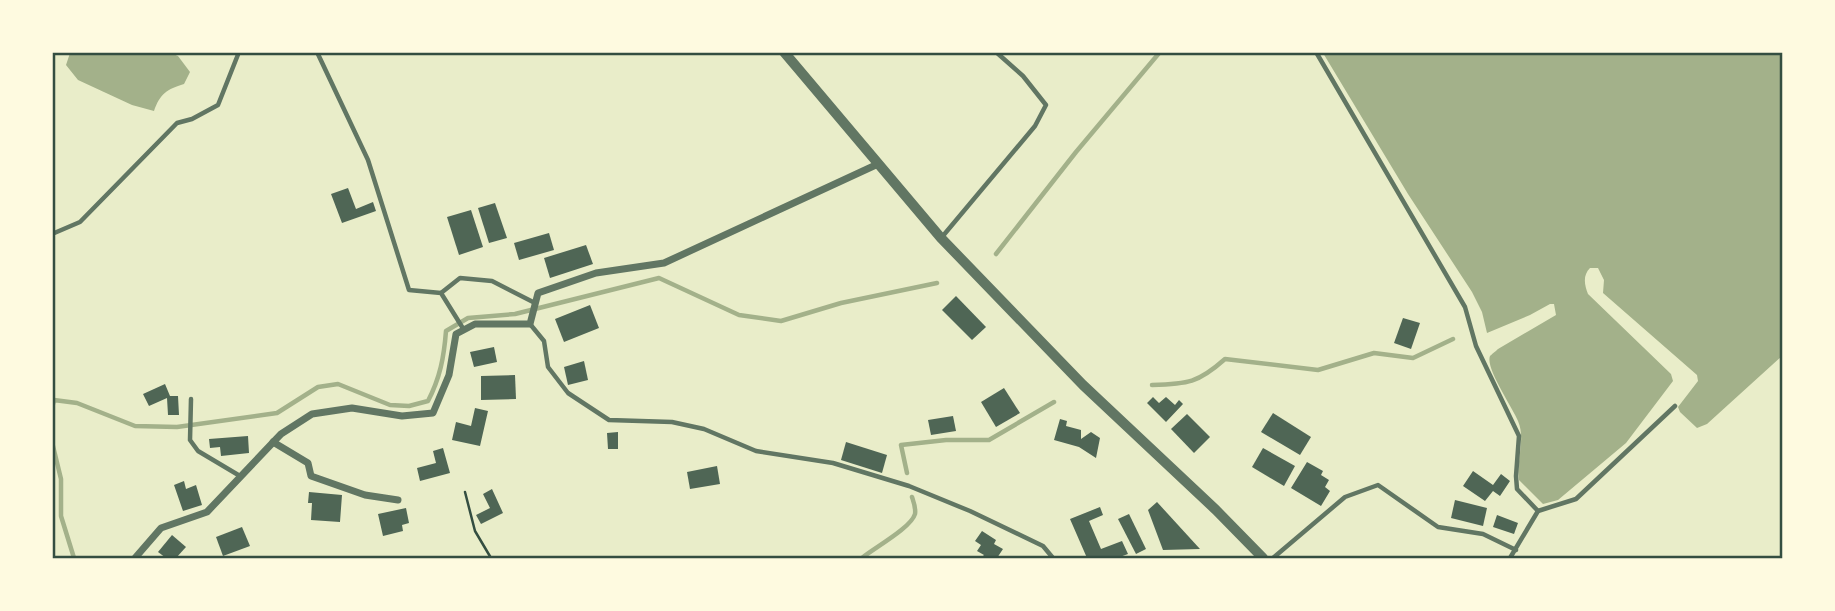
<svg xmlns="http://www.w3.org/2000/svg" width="1835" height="611" font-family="Bitter,serif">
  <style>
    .water { fill: #a3b18a }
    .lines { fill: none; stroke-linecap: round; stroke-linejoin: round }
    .stream { stroke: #a3b18a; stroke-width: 4.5 }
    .building { fill: #4f6655 }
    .path { stroke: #344e41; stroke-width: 2.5 }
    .service { stroke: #617663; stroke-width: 4.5 }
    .minor { stroke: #617663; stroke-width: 7 }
    .tertiary { stroke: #617663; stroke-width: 10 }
    .neatline { fill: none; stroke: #344e41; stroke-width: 2.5 }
  </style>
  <rect width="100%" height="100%" fill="#e9edc9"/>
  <!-- water -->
  <g class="water">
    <path d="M70,53H171L178,56L190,72L184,84C167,89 160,94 154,111L132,105L78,80L66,65Z"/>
    <path d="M1323,53H1782V356L1707,424L1697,428L1680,412L1678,407L1698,381L1697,375L1603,293L1604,280L1598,268H1590C1583,275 1584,284 1588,294L1671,374L1673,381L1626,443L1558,500L1543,504L1519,480C1516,460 1526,440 1518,421C1513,408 1485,368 1490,356C1491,355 1497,350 1498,349L1556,315L1554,304H1550L1530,315L1487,333L1482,312L1472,292L1408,194Z"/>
  </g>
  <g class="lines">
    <!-- stream -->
    <g class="stream">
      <path d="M996,254L1076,152L1160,52"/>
      <path d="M1152,385C1188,384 1198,383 1225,359L1318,370L1374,353L1413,358L1453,339"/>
      <path d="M52,408L54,400L77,403L135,426L177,427L277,413L318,387L338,384L390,405L409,406L428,401C440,378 444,357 446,331L468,318L515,314L659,278L739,315L781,321L841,303L937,283"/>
      <path d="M52,442L61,479V516L74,558"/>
      <path d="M907,473L901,445L946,440H989L1054,402"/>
      <path d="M862,558C874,548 911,528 915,514C916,508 914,503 912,497"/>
    </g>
  </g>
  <!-- building -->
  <g class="building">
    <path d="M348,188L356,209L373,202L376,211L342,223L331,194Z"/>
    <path d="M495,203L507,238L489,243L478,208Z"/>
    <path d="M471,210L483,247L459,255L447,217Z"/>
    <path d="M549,233L554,250L519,260L514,243Z"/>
    <path d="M586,245L593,264L550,278L544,258Z"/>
    <path d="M956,296L986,327L972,340L942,310Z"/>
    <path d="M590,305L599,328L564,342L555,319Z"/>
    <path d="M1403,318L1420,323L1411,349L1394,343Z"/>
    <path d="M494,347L497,362L474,367L470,352Z"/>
    <path d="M584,361L588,380L568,385L564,367Z"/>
    <path d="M515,375L516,399L481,400V376Z"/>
    <path d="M165,384L170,396H178L179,415H168L167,398L149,406L143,394Z"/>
    <path d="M1004,388L1020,413L996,427L981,402Z"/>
    <path d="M1153,397L1159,403L1166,397L1175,405L1179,400L1183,404L1166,422L1147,403Z"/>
    <path d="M475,408L488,411L480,446L452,440L456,422L471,426Z"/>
    <path d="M1273,413L1311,437L1300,455L1261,432Z"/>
    <path d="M1187,414L1210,437L1194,453L1171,429Z"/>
    <path d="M953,416L956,431L931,435L928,420Z"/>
    <path d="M1060,419L1067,421L1066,426L1081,430V439L1091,432L1100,438L1096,458L1079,447L1054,440Z"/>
    <path d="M618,432V449H608L607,433Z"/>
    <path d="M248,436L249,453L221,456L220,447L210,448L209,439Z"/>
    <path d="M846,442L887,455L882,473L841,460Z"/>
    <path d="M443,448L450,473L420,481L417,468L436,463L433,451Z"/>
    <path d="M1263,448L1295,466L1284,486L1252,467Z"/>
    <path d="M1307,462L1323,471L1321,475L1329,480L1325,487L1330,491L1321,506L1291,488Z"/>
    <path d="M717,466L720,484L690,489L687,472Z"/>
    <path d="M1473,471L1493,485L1501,474L1510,481L1500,496L1493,491L1485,501L1463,486Z"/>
    <path d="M184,481L186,489L196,485L202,505L183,511L174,485Z"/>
    <path d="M492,489L503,513L481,524L476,515L490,508L483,494Z"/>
    <path d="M309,492L342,495L340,522L311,520L312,503H308Z"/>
    <path d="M1455,500L1487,508L1483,526L1451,518Z"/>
    <path d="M1157,502L1200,549L1163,550L1148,510Z"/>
    <path d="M1100,507L1103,515L1089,521L1101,549L1122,541L1128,554L1117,558H1087L1070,519Z"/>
    <path d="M406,508L409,523L402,525L403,531L383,536L378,514Z"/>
    <path d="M1129,514L1146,549L1136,554L1118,519Z"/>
    <path d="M1497,515L1518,523L1514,534L1493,527Z"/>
    <path d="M242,527L250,546L223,556L216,537Z"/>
    <path d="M982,531L996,540L994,544L1003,549L997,558H981L984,555L977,551L981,545L975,541Z"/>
    <path d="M172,535L186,547L176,558H166L158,552Z"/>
  </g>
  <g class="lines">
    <!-- path -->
    <path class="path" d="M465,492L475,531L491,558"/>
    <!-- service -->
    <g class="service">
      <path d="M317,52L368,160L409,290L441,293L464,330"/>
      <path d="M1316,52L1465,307L1476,346L1519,436L1516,476L1517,489L1538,511"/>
      <path d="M52,234L80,222L177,123L192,119L218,105L239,52"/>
      <path d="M942,237L1035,126L1046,105L1023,76L996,52"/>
      <path d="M441,293L460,278L492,281L535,303"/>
      <path d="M530,324L544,341L548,367L568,393L609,420L672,422L704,429L756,451L833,463L909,486L970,511L1043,546L1053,558"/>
      <path d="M191,399L190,440L198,451L240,476"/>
      <path d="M1273,558L1345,497L1378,485L1438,527L1483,534L1516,550"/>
      <path d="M1510,558L1538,511L1576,499L1675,406"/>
    </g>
    <!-- minor -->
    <g class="minor">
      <path d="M273,442L308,463L311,476L365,495L398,500"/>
      <path d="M135,558L161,528L207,512L281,434L312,414L352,408L402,416L433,413L449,375L456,334L475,324H530L538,293L596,273L664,263L878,164"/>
    </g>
    <!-- tertiary -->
    <path class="tertiary" d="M784,52L941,238L1083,385L1216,510L1263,558"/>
  </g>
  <!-- border -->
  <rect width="1835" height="611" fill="none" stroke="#fefae0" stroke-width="108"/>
  <rect x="54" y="54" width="1727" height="503" class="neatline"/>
</svg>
